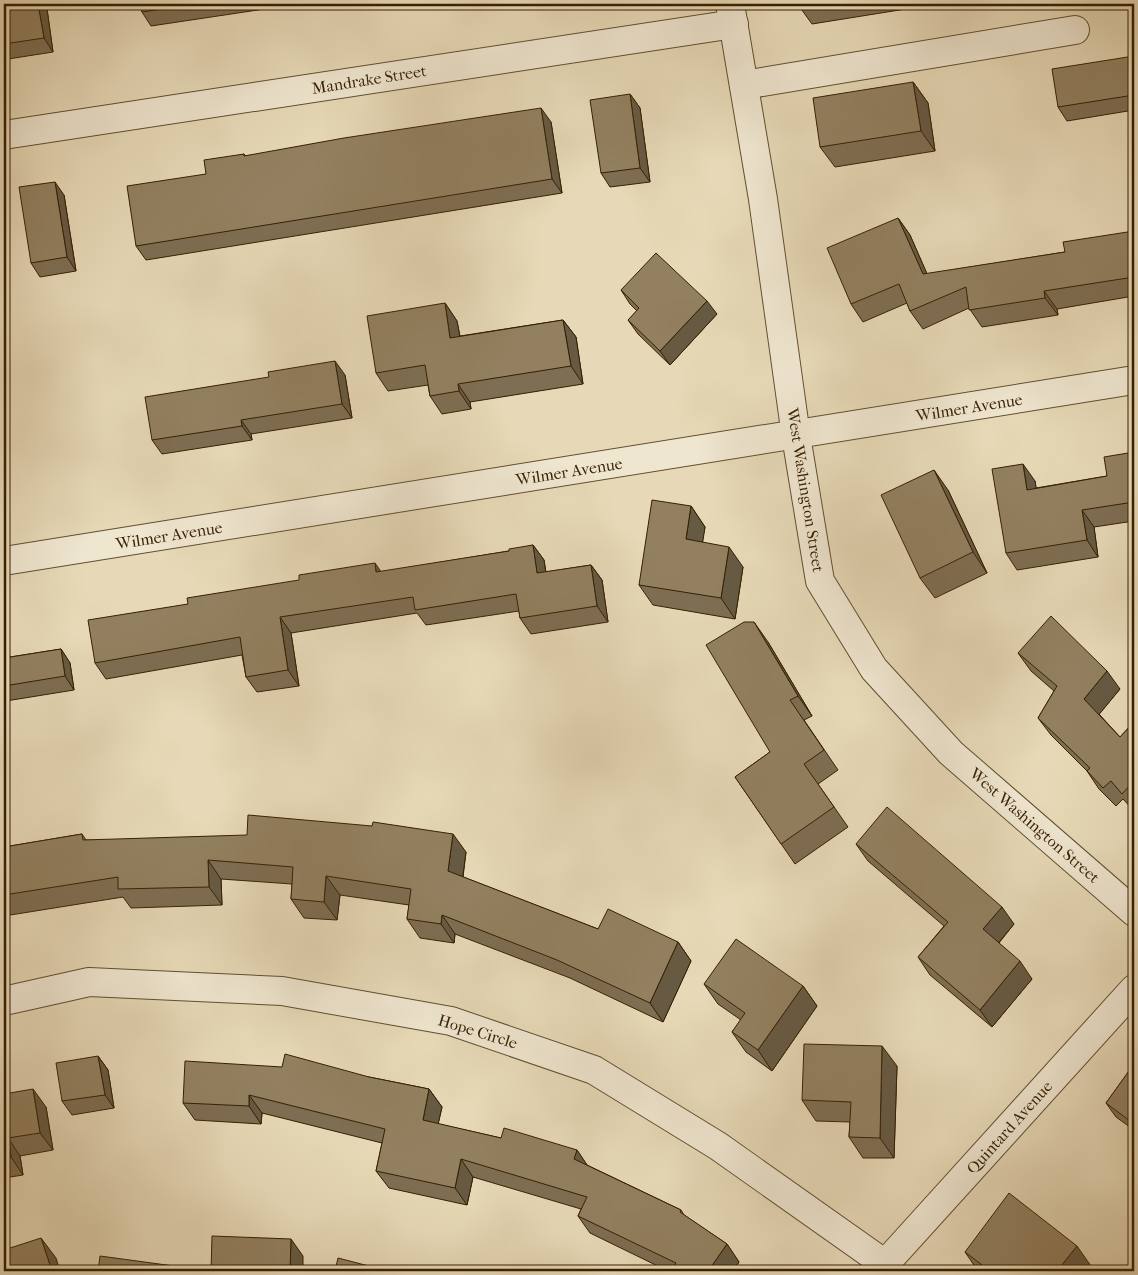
<svg xmlns="http://www.w3.org/2000/svg" width="1138" height="1275" font-family="'IM FELL French Canon',serif">
  <style>
    .lines { fill: none; stroke-linecap: round; stroke-linejoin: round }
    .minor-casing { stroke: #624e2f; stroke-width: 30 }
    .minor { stroke: #efe6d0; stroke-width: 28 }
    .wall { fill: #7e6e53; stroke: #361f02 }
    .shaded-wall { fill: #665a43; stroke: #361f02 }
    .building { fill: #928060; stroke: #361f02 }
    .labels { text-anchor: middle; stroke-width: 4; stroke-linejoin: round; paint-order: stroke }
    .street-label { font-size: 16px; fill: #361f02; stroke: #efe6d0 }
  </style>
  <rect width="100%" height="100%" fill="#e7d9b7"/>
  <filter id="stains"><feTurbulence type="fractalNoise" baseFrequency=".004" numOctaves="4"/><feColorMatrix values="0 0 0 0 .2 0 0 0 0 .09 0 0 0 0 .02 0 0 0 .5 -.17"/></filter>
  <radialGradient id="worn" r=".72"><stop offset=".6" stop-color="#630" stop-opacity="0"/><stop offset="1" stop-color="#630" stop-opacity=".3"/></radialGradient>
  <g class="lines">
    <!-- minor casing -->
    <g class="minor-casing">
      <g id="minor">
        <path d="M730,4L763,199L796,436L820,581L874,669L951,753L1134,912"/>
        <path d="M744,85L1075,30"/>
        <path d="M4,135L734,24"/>
        <path d="M4,561L1134,380"/>
        <path d="M4,1001L89,982L282,991L451,1021L594,1070L718,1146L885,1264L890,1271"/>
        <path d="M885,1264L1134,989"/>
      </g>
    </g>
    <!-- minor -->
    <use href="#minor" class="minor"/>
  </g>
  <!-- wall -->
  <g class="wall">
    <path d="M4,4L47,9L53,52L8,59L4,53Z"/>
    <path d="M140,4H298L151,26L142,12Z"/>
    <path d="M799,4H937L812,24L799,6Z"/>
    <path d="M1134,56V110L1067,121L1058,107Z"/>
    <path d="M913,82L928,103L935,151L835,167L820,147Z"/>
    <path d="M630,94L640,108L650,182L610,187L601,173Z"/>
    <path d="M551,122L562,193L146,260L136,246L206,174L244,154L246,156Z"/>
    <path d="M64,195L76,271L40,277L31,263Z"/>
    <path d="M898,218L910,235L927,274L1065,252L1134,231V296L1057,309L1058,315L982,327L969,308L923,329L910,311L907,303L863,322L851,304Z"/>
    <path d="M621,290L717,314L670,365L638,334L628,320L637,311L630,304Z"/>
    <path d="M445,303L457,321L460,336L563,320L576,337L583,384L470,402L471,409L442,414L430,396L428,385L388,391L376,373Z"/>
    <path d="M345,375L352,418L251,434L252,440L162,454L152,440Z"/>
    <path d="M1134,452V521L1094,527L1098,557L1017,570L1006,553L1035,481L1036,488L1107,476Z"/>
    <path d="M948,490L987,573L935,598L920,578Z"/>
    <path d="M691,506L705,527L702,542L743,567L735,619L653,605L639,585Z"/>
    <path d="M533,545L544,560L546,572L591,565L602,580L608,622L531,634L520,618L519,611L426,625L417,613L291,633L299,686L257,692L246,677L242,655L106,679L95,663L188,604L381,572L509,551Z"/>
    <path d="M768,642L812,716L804,720L838,770L818,784L848,827L795,864L735,777L770,752Z"/>
    <path d="M61,649L70,663L74,690L6,701L4,697V658Z"/>
    <path d="M1018,653L1120,689L1099,714L1120,737L1134,722V811L1123,799L1116,806L1099,789L1087,771L1051,735L1038,718L1054,691L1031,671Z"/>
    <path d="M82,834L86,840L466,852L463,877L598,929L678,942L691,961L663,1022L570,978L455,934L454,943L420,938L407,919L409,905L340,895L337,920L304,918L291,899L292,884L221,879L222,905L131,908L123,897L4,916V847Z"/>
    <path d="M856,844L1014,924L999,943L1032,979L992,1027L930,975L918,957L944,926L868,861Z"/>
    <path d="M704,984L803,986L817,1006L772,1071L746,1052L732,1032L741,1020L718,1004Z"/>
    <path d="M98,1056L108,1070L114,1108L72,1115L62,1101Z"/>
    <path d="M1134,1064V1130L1116,1117L1106,1103Z"/>
    <path d="M897,1066L894,1158H863L849,1137L850,1122L816,1121L802,1100Z"/>
    <path d="M369,1077L429,1089L442,1107L438,1124L501,1138L577,1150L587,1165L681,1210L684,1215L727,1244L739,1262L733,1271H668L590,1233L578,1216L581,1209L473,1177L467,1205L389,1188L376,1171L382,1143L262,1113L261,1124L195,1120L183,1103Z"/>
    <path d="M4,1094L46,1107L53,1150L20,1156L23,1175L4,1178Z"/>
    <path d="M965,1252L1091,1266L1087,1271H978Z"/>
  </g>
  <!-- shaded-wall -->
  <g class="shaded-wall">
    <path d="M38,4H43L47,9L53,52L44,38Z"/>
    <path d="M913,82L928,103L935,151L921,131Z"/>
    <path d="M630,94L640,108L650,182L640,168Z"/>
    <path d="M541,108L551,122L562,193L552,179Z"/>
    <path d="M55,182L64,195L76,271L67,257Z"/>
    <path d="M898,218L910,235L935,292L923,274Z"/>
    <path d="M1044,291L1057,309L1058,315L1045,298Z"/>
    <path d="M707,301L717,314L670,365L660,351Z"/>
    <path d="M445,303L457,321L463,355L450,338Z"/>
    <path d="M563,320L576,337L583,384L571,366Z"/>
    <path d="M335,361L345,375L352,418L342,404Z"/>
    <path d="M458,384L470,402L471,409L459,391Z"/>
    <path d="M241,420L251,434L252,440L242,426Z"/>
    <path d="M1023,464L1035,481L1039,506L1027,490Z"/>
    <path d="M934,470L948,490L987,573L973,552Z"/>
    <path d="M691,506L705,527L700,560L686,539Z"/>
    <path d="M1082,510L1094,527L1098,557L1087,540Z"/>
    <path d="M533,545L544,560L548,589L537,573Z"/>
    <path d="M729,547L743,567L735,619L721,598Z"/>
    <path d="M375,563L386,579L376,572Z"/>
    <path d="M591,565L602,580L608,622L597,606Z"/>
    <path d="M280,617L291,633L299,686L288,670Z"/>
    <path d="M754,622L768,642L812,716L798,696Z"/>
    <path d="M61,649L70,663L74,690L65,676Z"/>
    <path d="M1107,671L1120,689L1097,717L1084,699Z"/>
    <path d="M453,834L466,852L461,890L448,871Z"/>
    <path d="M208,860L221,879L222,905L209,887Z"/>
    <path d="M326,876L340,895L337,920L324,902Z"/>
    <path d="M1002,907L1014,924L995,947L983,929Z"/>
    <path d="M442,915L455,934L454,943L441,924Z"/>
    <path d="M678,942L691,961L663,1022L650,1003Z"/>
    <path d="M1020,961L1032,979L992,1027L980,1010Z"/>
    <path d="M803,986L817,1006L772,1071L758,1050Z"/>
    <path d="M882,1046L897,1066L894,1158L880,1138Z"/>
    <path d="M98,1056L108,1070L114,1108L105,1095Z"/>
    <path d="M33,1089L46,1107L53,1150L40,1133Z"/>
    <path d="M429,1089L442,1107L435,1138L423,1120Z"/>
    <path d="M249,1095L262,1113L261,1124L249,1106Z"/>
    <path d="M8,1138L20,1156L23,1175L11,1157Z"/>
    <path d="M577,1150L589,1168L574,1159Z"/>
    <path d="M461,1159L473,1177L467,1205L455,1188Z"/>
    <path d="M41,1238L56,1258L60,1271H52Z"/>
    <path d="M291,1239L303,1256V1271H290Z"/>
    <path d="M727,1244L739,1262L733,1271H714L711,1267Z"/>
    <path d="M1077,1246L1091,1266L1087,1271H1057Z"/>
  </g>
  <!-- building -->
  <g class="building">
    <path d="M4,4H38L44,38L4,44Z"/>
    <path d="M140,4H197L142,12Z"/>
    <path d="M799,4H811L799,6Z"/>
    <path d="M1134,56V95L1058,107L1052,69Z"/>
    <path d="M913,82L921,131L820,147L813,98Z"/>
    <path d="M630,94L640,168L601,173L590,100Z"/>
    <path d="M541,108L552,179L136,246L127,186L206,174L204,160L244,154V156L344,138Z"/>
    <path d="M55,182L67,257L31,263L19,187Z"/>
    <path d="M898,218L923,274L1065,252L1063,242L1134,231V277L1044,291L1045,298L969,310L966,287L910,311L899,284L851,304L827,248Z"/>
    <path d="M656,253L707,301L660,351L628,320L639,308L621,290Z"/>
    <path d="M445,303L450,338L563,320L571,366L458,384L459,391L430,396L425,365L376,373L367,316Z"/>
    <path d="M335,361L342,404L241,420L242,426L152,440L145,397L269,377L268,372Z"/>
    <path d="M1134,452V502L1082,510L1087,540L1006,553L992,469L1023,464L1027,490L1107,476L1104,457Z"/>
    <path d="M934,470L973,552L920,578L881,495Z"/>
    <path d="M652,500L691,506L686,539L729,547L721,598L639,585Z"/>
    <path d="M533,545L537,573L591,565L597,606L520,618L516,594L415,610L413,597L280,617L288,670L246,677L240,637L95,663L88,620L188,604L187,598L299,580V575L375,563L376,572L509,551V549Z"/>
    <path d="M1051,616L1107,671L1084,699L1120,737L1134,722V781L1122,794L1111,781L1103,788L1087,771L1090,768L1038,718L1057,686L1018,653Z"/>
    <path d="M744,622H754L798,696L790,700L824,750L804,764L834,807L781,844L735,777L770,752L706,645Z"/>
    <path d="M61,649L65,676L4,686V658Z"/>
    <path d="M887,807L1002,907L983,929L1020,961L980,1010L918,957L948,922L856,844Z"/>
    <path d="M248,815L372,826L373,822L453,834L448,871L598,929L608,909L678,942L650,1003L557,960L442,915L441,924L407,919L411,889L326,876L324,902L291,899L293,867L208,860L209,887L118,889V877L4,895V847L82,834L83,840L247,835Z"/>
    <path d="M736,939L803,986L758,1050L732,1032L745,1013L704,984Z"/>
    <path d="M804,1044L882,1046L880,1138L849,1137L851,1102L802,1100Z"/>
    <path d="M285,1054L369,1077L429,1089L423,1120L501,1138L504,1128L577,1150L574,1159L681,1210L680,1212L727,1244L711,1267L717,1271H670L676,1263L578,1216L587,1197L461,1159L455,1188L376,1171L385,1129L249,1095V1106L183,1103L185,1061L282,1067Z"/>
    <path d="M98,1056L105,1095L62,1101L56,1063Z"/>
    <path d="M1134,1064V1124L1106,1103Z"/>
    <path d="M33,1089L40,1133L8,1138L11,1157L4,1159V1094Z"/>
    <path d="M1009,1193L1077,1246L1057,1271H990L965,1252Z"/>
    <path d="M212,1236L291,1239L290,1271H98L100,1256L211,1271Z"/>
    <path d="M41,1238L52,1271H4V1250Z"/>
    <path d="M338,1258L388,1271H335Z"/>
  </g>
  <g class="labels">
    <!-- street labels -->
    <g class="street-label">
      <text transform="translate(369 79) rotate(-9)" y="6">Mandrake Street</text>
      <text transform="translate(969 407) rotate(-9)" y="6">Wilmer Avenue</text>
      <text transform="translate(569 471) rotate(-9)" y="6">Wilmer Avenue</text>
      <text transform="translate(806 490) rotate(81)" y="6">West Washington Street</text>
      <text transform="translate(169 535) rotate(-9)" y="6">Wilmer Avenue</text>
      <text transform="translate(1035 825) rotate(41)" y="6">West Washington Street</text>
      <text transform="translate(478 1031) rotate(17)" y="6">Hope Circle</text>
      <text transform="translate(1009 1127) rotate(-48)" y="6">Quintard Avenue</text>
    </g>
  </g>
  <!-- margin -->
  <rect width="1138" height="1275" fill="none" stroke="#e7d9b7" stroke-width="20"/>
  <rect x="5" y="5" width="1128" height="1265" fill="none" stroke="#361f02" stroke-width="2.5"/>
  <rect x="10" y="10" width="1118" height="1255" fill="none" stroke="#361f02"/>
  <rect width="100%" height="100%" filter="url(#stains)"/>
  <rect width="100%" height="100%" fill="url(#worn)"/>
</svg>
